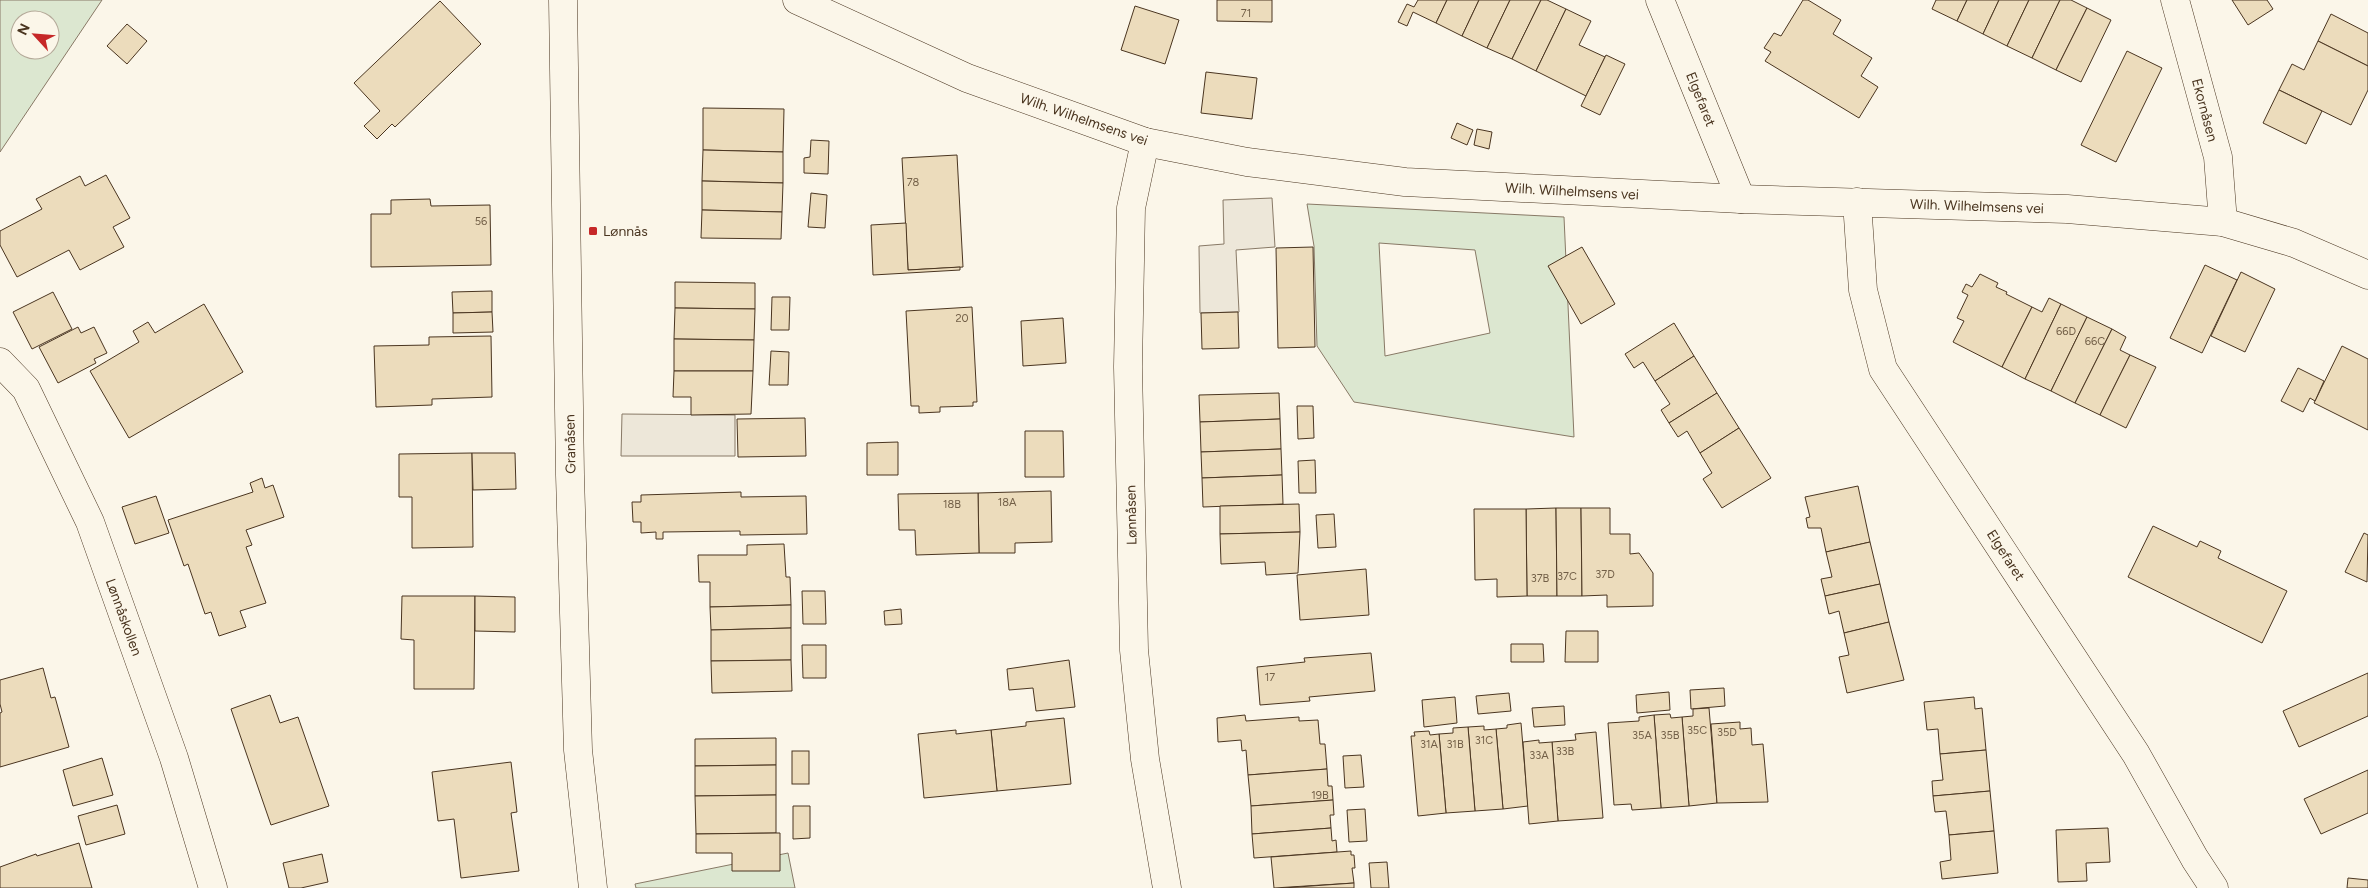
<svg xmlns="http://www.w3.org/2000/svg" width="2368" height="888" font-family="Figtree,sans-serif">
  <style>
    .green { fill: #dce7d0; stroke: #887966; fill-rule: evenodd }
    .parking { fill: #ede7d9; stroke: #887966 }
    .building { fill: #ecdcbc; stroke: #4a3520 }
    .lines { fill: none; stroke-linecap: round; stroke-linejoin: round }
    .street-casing { stroke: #4a3520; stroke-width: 29 }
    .secondary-casing { stroke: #4a3520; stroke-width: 29 }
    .street { stroke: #fbf6e9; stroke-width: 28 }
    .secondary { stroke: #fbf6e9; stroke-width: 28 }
    .poi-dot { fill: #c62828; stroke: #fbf6e9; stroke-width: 2 }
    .labels { text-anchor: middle; stroke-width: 4; stroke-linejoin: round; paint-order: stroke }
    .number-label { font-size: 11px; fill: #725f47 }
    .street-label { font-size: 14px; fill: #4a3520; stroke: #fbf6e9 }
    .poi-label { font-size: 14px; fill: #4a3520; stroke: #fbf6e9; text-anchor: start }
  </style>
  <rect width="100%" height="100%" fill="#fbf6e9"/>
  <!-- green -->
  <g class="green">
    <path d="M0,0H102L0,152ZM20,20H50V50H20Z"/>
    <path d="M1307,204L1564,217L1574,437L1354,402L1317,346L1314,246ZM1379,243L1475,250L1490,333L1385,356Z"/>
    <path d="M788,853L795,888H636L635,884Z"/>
  </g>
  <!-- parking -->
  <g class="parking">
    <path d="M1272,198L1275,247L1236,250L1239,312L1200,313L1199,246L1224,244L1223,200Z"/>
    <path d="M622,414L735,415V456H621Z"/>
  </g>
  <!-- building -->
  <g class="building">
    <path d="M1217,0H1272V22L1217,21Z"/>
    <path d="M1418,0H1447L1436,23L1413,12L1407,26L1398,22L1407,4L1414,7Z"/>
    <path d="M1447,0H1479L1462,36L1436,23Z"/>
    <path d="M1479,0H1510L1487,48L1462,36Z"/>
    <path d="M1510,0H1541L1512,59L1487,48Z"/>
    <path d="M1541,0H1547L1566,9L1536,71L1512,59Z"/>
    <path d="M1803,0H1808L1841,20L1833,34L1872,58L1861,76L1878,87L1859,118L1765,61L1771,52L1764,48L1774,33L1781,36Z"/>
    <path d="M1936,0H1967L1957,21L1932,9Z"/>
    <path d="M1967,0H1999L1983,34L1957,21Z"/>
    <path d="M1999,0H2029L2007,46L1983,34Z"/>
    <path d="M2029,0H2060L2032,58L2007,46Z"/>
    <path d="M2060,0H2071L2087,8L2056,70L2032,58Z"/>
    <path d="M2232,0H2267L2273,9L2248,25Z"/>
    <path d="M440,1L481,44L395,127L392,124L377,139L364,126L380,111L354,83Z"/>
    <path d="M1135,6L1179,20L1165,64L1121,50Z"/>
    <path d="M2087,8L2111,20L2081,82L2056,70Z"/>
    <path d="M1566,9L1591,21L1579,45L1605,57L1586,96L1536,71Z"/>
    <path d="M2331,14L2368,33V66L2318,41Z"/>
    <path d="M127,24L147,41L127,64L107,46Z"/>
    <path d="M2318,41L2368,66V90L2351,125L2279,90L2292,64L2304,70Z"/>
    <path d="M2127,51L2162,68L2116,162L2081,145Z"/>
    <path d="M1606,55L1625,64L1600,115L1581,106Z"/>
    <path d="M1206,72L1257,78L1252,119L1201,113Z"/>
    <path d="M2279,90L2322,111L2306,144L2263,123Z"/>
    <path d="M703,108L784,109L783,152L703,150Z"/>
    <path d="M1457,123L1473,130L1467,145L1451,138Z"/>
    <path d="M1477,129L1492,132L1489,149L1474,145Z"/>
    <path d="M811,140L829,141L828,174L804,173V158L810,157Z"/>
    <path d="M703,150L783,152V183L702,181Z"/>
    <path d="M957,155L963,267L908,270L902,158Z"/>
    <path d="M106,175L130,218L113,227L124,247L80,270L69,250L17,277L0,245V231L42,209L36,199L80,176L85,186Z"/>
    <path d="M702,181L783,183L782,212L702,210Z"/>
    <path d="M811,193L827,195L825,228L808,227Z"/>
    <path d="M430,199L431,206L490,205L491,265L371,267V214H391V200Z"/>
    <path d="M702,210L782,212L781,239L701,238Z"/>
    <path d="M906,223L908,270L960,267V270L873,275L871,225Z"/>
    <path d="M1313,247L1315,347L1278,348L1276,248Z"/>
    <path d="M1582,247L1615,304L1581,324L1548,266Z"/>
    <path d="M2205,265L2237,280L2202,353L2170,338Z"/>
    <path d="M2241,272L2275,289L2245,352L2211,336Z"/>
    <path d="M1980,274L1998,283L1996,287L2007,292L2006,294L2032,307L2002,367L1953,342L1964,321L1957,318L1968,295L1962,292L1966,284L1972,287Z"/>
    <path d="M675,282L755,283V309L675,308Z"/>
    <path d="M492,291V312L453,313L452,292Z"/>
    <path d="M53,292L72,329L32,349L13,312Z"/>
    <path d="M772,297H790L789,330H771Z"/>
    <path d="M2049,298L2061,304L2025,379L2002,367L2032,307L2042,312Z"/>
    <path d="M204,304L243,372L129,438L90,371L139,342L133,331L148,322L155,333Z"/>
    <path d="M2061,304L2087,317L2051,391L2025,379Z"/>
    <path d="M972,307L977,402H973V406L940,407V412L919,413V406H911L906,311Z"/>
    <path d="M675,308L755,309L754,340L674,339Z"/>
    <path d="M492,312L493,332L453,333V313Z"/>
    <path d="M1238,312L1239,348L1202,349L1201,313Z"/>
    <path d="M2087,317L2112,329L2075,403L2051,391Z"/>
    <path d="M1063,318L1066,363L1023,366L1021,321Z"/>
    <path d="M1674,323L1694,356L1655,381L1643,362L1634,368L1625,354Z"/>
    <path d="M78,327L81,333L94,327L107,353L94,359L96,363L58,383L39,347Z"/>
    <path d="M2112,329L2126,337L2120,350L2130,355L2100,415L2075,403Z"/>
    <path d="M491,336L492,397L432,399V405L376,407L374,346L429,345V337Z"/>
    <path d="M674,339L754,340L753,371H674Z"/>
    <path d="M2342,346L2368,359V430L2314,403Z"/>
    <path d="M771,351L789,352L788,385H769Z"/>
    <path d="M2130,355L2156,367L2126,428L2100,415Z"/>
    <path d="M1694,356L1717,393L1669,423L1661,410L1670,404L1655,381Z"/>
    <path d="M2298,368L2324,381L2315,401L2310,398L2303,412L2281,401Z"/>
    <path d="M674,371H753L751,414L691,415V397H673Z"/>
    <path d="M1279,393L1280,419L1200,422L1199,395Z"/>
    <path d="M1717,393L1739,428L1700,453L1687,431L1678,437L1669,423Z"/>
    <path d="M1297,406H1313L1314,438L1298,439Z"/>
    <path d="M805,418L806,456L738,457L737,419Z"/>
    <path d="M1280,419L1281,449L1201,452L1200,422Z"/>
    <path d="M1739,428L1771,478L1722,508L1703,479L1712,473L1700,453Z"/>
    <path d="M1025,431H1063L1064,477H1025Z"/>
    <path d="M898,442V475H867V443Z"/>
    <path d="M1281,449L1282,475L1202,478L1201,452Z"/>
    <path d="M472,453L473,547L412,548V497H399V454Z"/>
    <path d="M472,453H515L516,489L473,490Z"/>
    <path d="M1315,460L1316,493H1299L1298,461Z"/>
    <path d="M1282,475L1283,504L1203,507L1202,478Z"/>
    <path d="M262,478L265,488L273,485L284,517L246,530L252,545L246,547L266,603L240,611L246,627L219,636L211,612L205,614L188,564L184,566L168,520L253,492L250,483Z"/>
    <path d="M1858,486L1870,542L1826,552L1821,528H1808L1806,518L1810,517L1805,497Z"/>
    <path d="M1051,491L1052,542L1015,543V553H979L978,493Z"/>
    <path d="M741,492V497L806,496L807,534L740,535V531L663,532V539H656V532L641,533V522H633L632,502H641V495Z"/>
    <path d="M978,493L979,553L916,555L915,530H899L898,494Z"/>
    <path d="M156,496L169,533L135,544L122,507Z"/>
    <path d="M1299,504L1300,532L1220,534V506Z"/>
    <path d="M1556,508L1557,596H1527L1526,509Z"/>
    <path d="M1556,508H1581L1582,596H1557Z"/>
    <path d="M1581,508H1610V534H1630V554L1639,553L1653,573V606L1607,607V595L1582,596Z"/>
    <path d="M1474,509H1526L1527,596L1497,597V579L1475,580Z"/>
    <path d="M1334,514L1336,547L1318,548L1316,515Z"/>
    <path d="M2153,526L2197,547L2200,541L2221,551L2218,558L2287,591L2262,643L2128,577Z"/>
    <path d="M1300,532L1298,573L1266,575L1265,562L1221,564L1220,534Z"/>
    <path d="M2364,533L2368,535L2367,582L2345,572Z"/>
    <path d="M1870,542L1880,584L1825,596L1821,579L1832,577L1826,552Z"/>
    <path d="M784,544L786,577H790L791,605L710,607V582H699L698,555H747V545Z"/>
    <path d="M1366,569L1369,615L1300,620L1297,575Z"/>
    <path d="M1880,584L1889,622L1844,633L1839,611L1829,614L1825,596Z"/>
    <path d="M802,591H825L826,624H803Z"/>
    <path d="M402,596H475L474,689H414V640L401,639Z"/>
    <path d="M475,596L515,597V632L475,631Z"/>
    <path d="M791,605V628L711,630L710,607Z"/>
    <path d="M901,609L902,624L885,625L884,611Z"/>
    <path d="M1889,622L1904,680L1847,693L1839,657L1849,655L1844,633Z"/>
    <path d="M791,628V660L711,661V630Z"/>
    <path d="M1566,631H1598V662H1565Z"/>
    <path d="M1511,644H1543L1544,662H1511Z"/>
    <path d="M802,645H826V678H803Z"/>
    <path d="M1371,653L1375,691L1309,697L1310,701L1260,705L1257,667L1305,662L1304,658Z"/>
    <path d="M791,660L792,691L712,693L711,661Z"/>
    <path d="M1069,660L1075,707L1036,711L1033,688L1009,690L1007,669Z"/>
    <path d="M43,668L51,698L55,697L69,747L0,767V713L2,712L0,704V680Z"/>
    <path d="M2368,673V716L2299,747L2283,711Z"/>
    <path d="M1724,688L1725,706L1691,709L1690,690Z"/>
    <path d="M1669,692L1670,710L1637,713L1636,695Z"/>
    <path d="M1509,693L1511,711L1478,714L1476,696Z"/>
    <path d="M270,695L280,723L298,717L329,806L271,825L231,709Z"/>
    <path d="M1455,697L1457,723L1424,727L1422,700Z"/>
    <path d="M1974,697L1975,709L1982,708L1986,750L1940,754L1938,729L1927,730L1924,702Z"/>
    <path d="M1564,706L1565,725L1534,727L1532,708Z"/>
    <path d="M1709,708L1717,803L1689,806L1682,717L1693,716V709Z"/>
    <path d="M1670,714L1671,718L1682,717L1689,806L1661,808L1654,715Z"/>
    <path d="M1245,715L1246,721L1299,717V721L1318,720L1320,744H1325L1327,769L1248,775L1246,750L1242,751L1241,740L1218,742L1217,718Z"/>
    <path d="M1654,715L1661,808L1632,810L1631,804L1614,805L1608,723L1639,721V717Z"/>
    <path d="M1064,718L1071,784L997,791L991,730L1026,726V722Z"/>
    <path d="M1740,722V729L1751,728L1752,745L1763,744L1768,802L1717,803L1711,724Z"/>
    <path d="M1521,723L1528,806L1503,809L1496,729L1507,728V725Z"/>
    <path d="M1484,726V730L1496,729L1503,809L1475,811L1468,727Z"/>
    <path d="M1468,727L1475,811L1446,813L1439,734L1453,733V728Z"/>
    <path d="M956,730V734L991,730L997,791L924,798L918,734Z"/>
    <path d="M1429,731L1430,735L1439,734L1446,813L1418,816L1411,736H1415L1414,732Z"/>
    <path d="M1596,732L1603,818L1558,821L1552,742L1576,740L1575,734Z"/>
    <path d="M776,738V765L695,766V739Z"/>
    <path d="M1539,740V743L1552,742L1558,821L1529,824L1523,742Z"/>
    <path d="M1986,750L1990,791L1933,796L1932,781L1943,780L1940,754Z"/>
    <rect x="792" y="751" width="17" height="33"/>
    <path d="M1361,755L1364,787L1345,788L1343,756Z"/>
    <path d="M102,758L113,795L73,806L63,770Z"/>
    <path d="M511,762L517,812L511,813L519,871L461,878L454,819L438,821L432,772Z"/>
    <path d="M776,765V795L695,796V766Z"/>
    <path d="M1327,769L1328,786H1332L1333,800L1251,806L1248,775Z"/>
    <path d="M2368,770V813L2321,834L2304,799Z"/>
    <path d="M1990,791L1994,831L1949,835L1946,811L1935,812L1933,796Z"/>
    <path d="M776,795V833L696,834L695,796Z"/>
    <path d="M1333,800L1334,815H1330L1331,828L1252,834L1251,806Z"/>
    <path d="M117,805L125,834L86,845L78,816Z"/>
    <path d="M793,806H810V838L793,839Z"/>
    <path d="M1365,809L1367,841L1349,842L1347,810Z"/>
    <path d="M1331,828L1332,841L1336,840L1337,852L1254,858L1252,834Z"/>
    <path d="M2108,828L2110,862L2086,863L2087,881L2058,882L2056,830Z"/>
    <path d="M1994,831L1998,873L1942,879L1940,862L1951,860L1949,835Z"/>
    <path d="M776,833H780V871H732V853H696V834Z"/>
    <path d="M79,843L92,888H0V867L36,854L37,856Z"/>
    <path d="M1351,851V855H1354L1355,868H1352L1354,883L1274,888L1271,857Z"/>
    <path d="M322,854L328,882L301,888H289L283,863Z"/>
    <path d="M1387,862L1389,888H1371L1369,863Z"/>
    <path d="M2348,878L2368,880V888H2347Z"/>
    <path d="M1354,883V888H1283Z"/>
  </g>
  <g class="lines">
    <!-- street casing -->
    <g class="street-casing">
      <g id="street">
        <path d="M1660,0L1741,199"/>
        <path d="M2175,0L2218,157L2223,222"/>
        <path d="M1145,142L1131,208L1128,367L1134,650L1145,759L1167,888"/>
        <path d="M1857,202L1863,290L1883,369L2136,754L2195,859L2214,888"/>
        <path d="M0,362L26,389L90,522L174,758L213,888"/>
      </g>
    </g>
    <!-- secondary casing -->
    <g class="secondary-casing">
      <g id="secondary">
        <path d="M563,0L570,475L578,750L593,888"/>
        <path d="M797,0L967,78L1145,142L1247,162L1405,182L1741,199L2067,209L2223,222L2294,243L2368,275"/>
      </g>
    </g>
    <!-- street -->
    <use href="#street" class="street"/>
    <!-- secondary -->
    <use href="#secondary" class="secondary"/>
  </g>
  <!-- markers -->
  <rect class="poi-dot" x="588" y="226" width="10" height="10" rx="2.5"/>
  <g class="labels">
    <!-- number labels -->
    <g class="number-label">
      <text x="1246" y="17">71</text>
      <text x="913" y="186">78</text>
      <text x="481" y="225">56</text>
      <text x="962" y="322">20</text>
      <text x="2066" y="335">66D</text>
      <text x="2095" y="345">66C</text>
      <text x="1007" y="506">18A</text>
      <text x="952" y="508">18B</text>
      <text x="1605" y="578">37D</text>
      <text x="1567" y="580">37C</text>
      <text x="1540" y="582">37B</text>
      <text x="1270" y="681">17</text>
      <text x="1697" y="734">35C</text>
      <text x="1727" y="736">35D</text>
      <text x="1642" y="739">35A</text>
      <text x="1670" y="739">35B</text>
      <text x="1484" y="744">31C</text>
      <text x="1429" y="748">31A</text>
      <text x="1455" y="748">31B</text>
      <text x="1565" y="755">33B</text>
      <text x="1539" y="759">33A</text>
      <text x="1320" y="799">19B</text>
    </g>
    <!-- street labels -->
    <g class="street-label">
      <text transform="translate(1701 99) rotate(68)" y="5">Elgefaret</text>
      <text transform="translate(2205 110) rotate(75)" y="5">Ekornåsen</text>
      <text transform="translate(1084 119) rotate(19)" y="5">Wilh. Wilhelmsens vei</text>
      <text transform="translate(1572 191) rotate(3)" y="5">Wilh. Wilhelmsens vei</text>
      <text transform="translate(1977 206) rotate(2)" y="5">Wilh. Wilhelmsens vei</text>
      <text transform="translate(570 444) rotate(-91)" y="5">Granåsen</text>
      <text transform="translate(1131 515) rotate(-91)" y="5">Lønnåsen</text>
      <text transform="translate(2006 555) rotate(57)" y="5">Elgefaret</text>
      <text transform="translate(124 617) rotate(70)" y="5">Lønnåskollen</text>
    </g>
    <!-- poi labels -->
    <g class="poi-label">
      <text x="603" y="236">Lønnås</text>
    </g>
  </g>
  <!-- north arrow -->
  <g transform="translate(35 35) rotate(296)"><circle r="24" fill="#fbf6e9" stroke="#b4a999"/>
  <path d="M0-4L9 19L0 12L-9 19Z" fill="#c62828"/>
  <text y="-8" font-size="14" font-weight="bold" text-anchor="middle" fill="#4a3520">N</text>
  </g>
</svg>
